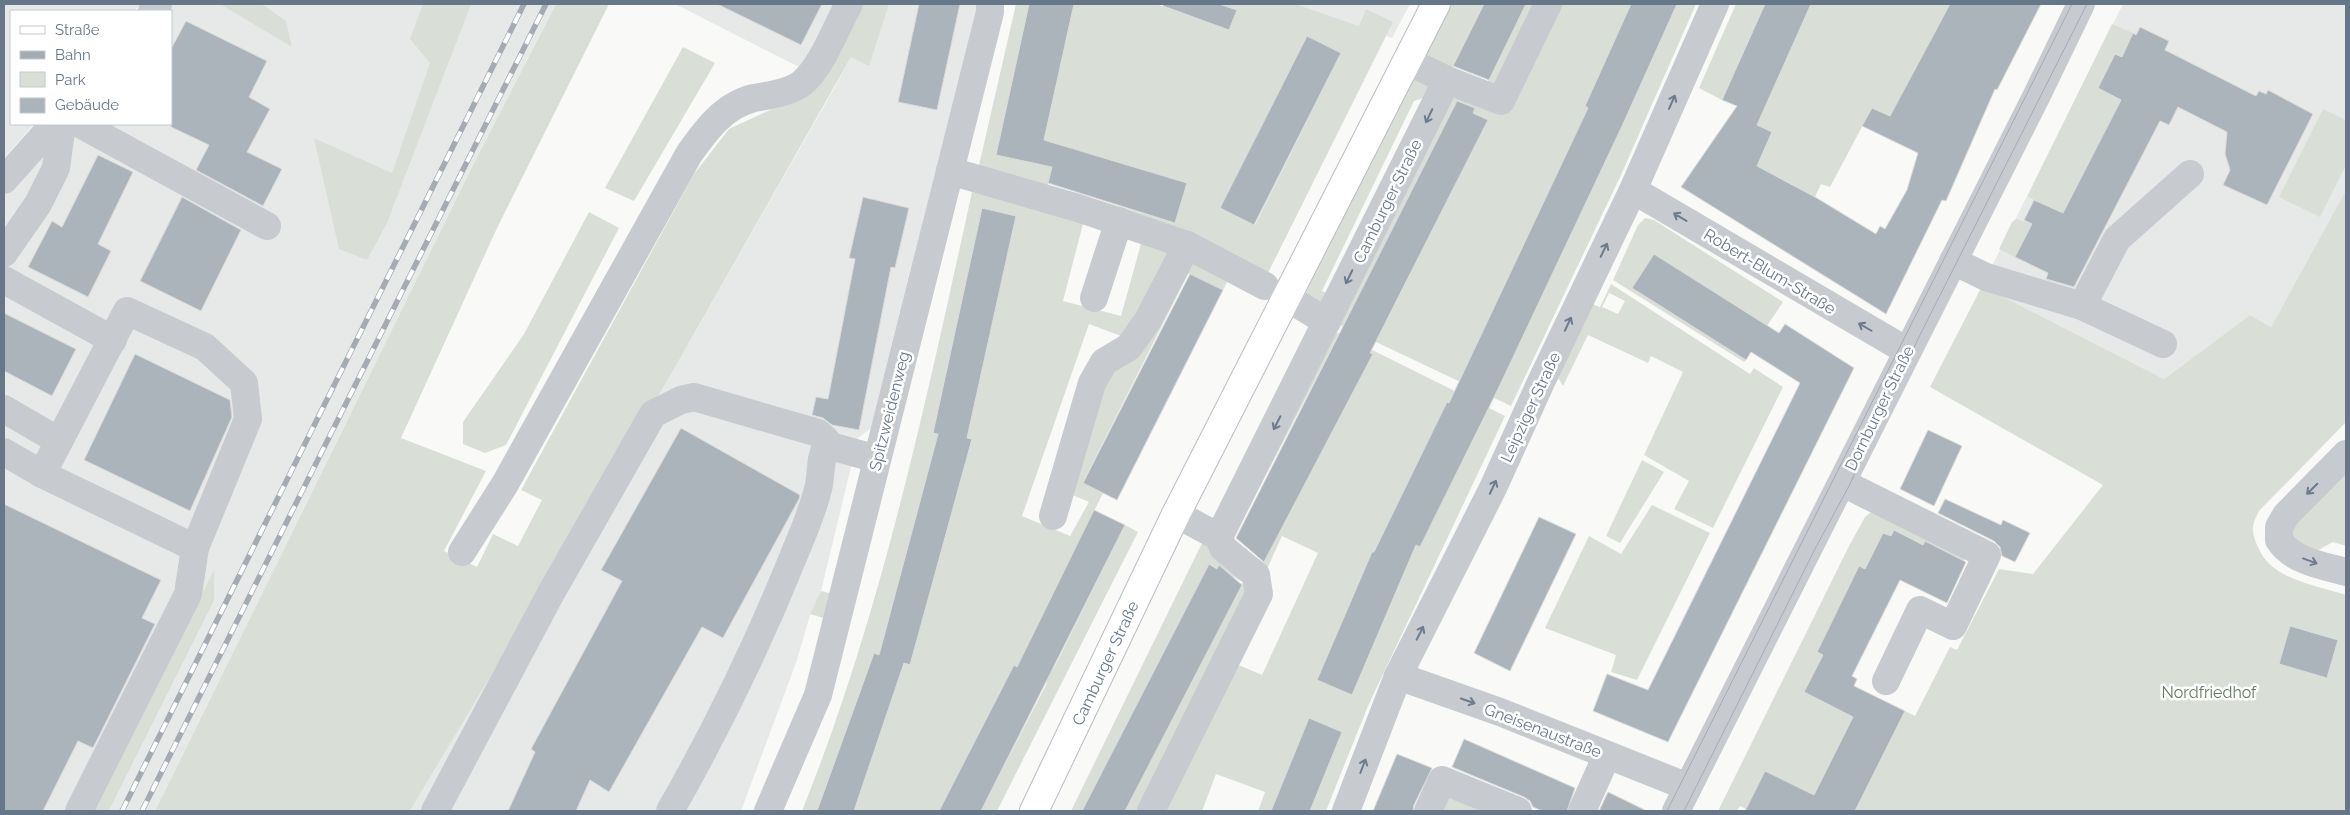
<svg xmlns="http://www.w3.org/2000/svg" width="2350" height="815" font-family="Raleway,sans-serif">
  <style>
    .built { fill: #e7e9e8 }
    .green { fill: #d9dfd6; fill-rule: evenodd }
    .building { fill: #abb3bb; stroke: #dbdcd9 }
    .lines { fill: none; stroke-linecap: round; stroke-linejoin: round }
    .major-casing { stroke: #b8bcc1; stroke-width: 30 }
    .minor { stroke: #c7cacf; stroke-width: 28 }
    .major { stroke: #fff; stroke-width: 28 }
    .tram { stroke: #a5abb2; stroke-width: 1 }
    .rail-casing { stroke: #a5abb2; stroke-width: 5.5 }
    .rail { stroke: #fff; stroke-width: 4; stroke-dasharray: 11; stroke-linecap: butt }
    .oneway { stroke: #6c7b8d }
    .labels { text-anchor: middle; stroke-width: 5; stroke-linejoin: round; paint-order: stroke }
    .street-label { font-size: 16px; fill: #67778a; stroke: #fff }
    .park-label { font-size: 16px; fill: #657a62; stroke: #fff }
  </style>
  <rect width="100%" height="100%" fill="#f9faf7"/>
  <!-- built -->
  <g class="built">
    <path d="M4,4H141L134,11H11V124H34L4,158Z"/>
    <path d="M171,4H556L475,161L155,811H109L214,601V571L92,811H4V193L64,124H171V11H165Z"/>
    <path d="M675,4H838L803,69Z"/>
    <path d="M879,4H977V8L879,422L858,438L821,591L810,615L797,660L741,811H410L669,378L836,85Z"/>
    <path d="M1296,4H1410L1392,38Z"/>
    <path d="M2123,4H2346V190L2271,327L2250,315L2164,379L1982,286Z"/>
  </g>
  <!-- green -->
  <g class="green">
    <path d="M220,4H262L286,21L292,47Z"/>
    <path d="M423,4H471L387,223L367,260L339,249L314,138L392,173L430,63L410,39Z"/>
    <path d="M556,4H609L498,226L401,438L486,471L444,551L477,567L493,534L518,546L542,500L521,490L694,174L729,129L772,109L801,99L839,47L863,4H889L869,66L851,57L669,378L410,811H155L475,161Z"/>
    <path d="M1016,4H1029L996,155L1039,164L1074,4H1156L1229,30L1237,10L1219,4H1296L1359,26L1366,9L1393,22L1267,275L977,174ZM1307,36L1341,53L1255,225L1221,208ZM1059,145L1187,183L1175,223L1048,185Z"/>
    <path d="M1449,4H1484L1450,72L1484,89L1526,4H1543L1500,87L1493,91L1484,92L1426,65L1423,56Z"/>
    <path d="M1557,4H1631L1585,106L1623,124L1677,4H1696L1621,175L1511,406L1338,324L1452,95L1497,111ZM1455,104L1488,120L1387,320Z"/>
    <path d="M1736,4H1765L1722,100L1699,88Z"/>
    <path d="M1811,4H1950L1891,116L1872,108L1830,187L1821,184L1815,197L1757,166L1772,133L1757,125Z"/>
    <path d="M2112,24L2133,33L2122,57L2115,54L2098,88L2121,100L2063,213L2030,198L2028,195Z"/>
    <path d="M683,47L715,63L634,201L605,188Z"/>
    <path d="M1418,77L1437,93L1414,101L1322,291L1337,297L1325,306L1310,300L1306,292L1410,80Z"/>
    <path d="M2323,109L2346,120V165L2320,217L2279,197Z"/>
    <path d="M2346,190V422L2259,511C2251,527 2251,531 2258,547C2271,580 2316,585 2346,595V811H1855L1905,711L1915,716L1950,647L1957,650L1999,569L2033,574L2103,485L1930,387L1982,286L2164,379L2250,315L2271,327Z"/>
    <path d="M972,192L1084,220L1063,301L1121,316L1142,240L1229,278L1223,290L1188,274L1083,482L1103,493L1024,654L1054,668L1125,525L1138,532L997,811H981L1047,683L1014,665L939,811H854L904,663L909,665L972,439L967,438L1015,216L982,208L933,433L938,434L879,655L874,653L817,811H802C882,612 926,401 972,192ZM1089,324L1121,336L1070,494L1089,502L1070,536L1022,516Z"/>
    <path d="M589,212L619,228L506,445L485,453L463,444V422L524,334Z"/>
    <path d="M1645,218L1654,220L1783,302L1767,326L1654,254L1633,288L1746,360L1744,362L1613,280L1638,225Z"/>
    <path d="M2016,219L2032,224L2015,257L1999,249L2012,222Z"/>
    <path d="M1611,284L1750,374L1754,368L1783,387L1713,528L1674,509L1689,481L1644,455L1683,372L1651,356L1648,363L1588,335L1563,386L1557,376L1592,304L1600,307ZM1609,293L1625,301L1618,314L1602,307Z"/>
    <path d="M1334,331L1505,416L1368,706L1326,811H1310L1342,732L1310,719L1271,811H1258L1265,792L1216,774L1202,811H1158L1236,666H1241L1262,675L1318,553L1282,536L1266,571L1229,544ZM1338,336L1373,354L1264,562L1230,544ZM1372,552L1407,567L1352,695L1317,680Z"/>
    <path d="M1642,460L1664,472L1620,543L1606,536Z"/>
    <path d="M2346,464V546L2333,542L2309,555L2291,534L2294,517Z"/>
    <path d="M1652,505L1710,533L1637,680L1611,672L1616,655L1545,628L1589,536L1621,554Z"/>
    <path d="M1870,513H1877L1967,554L1962,564L1894,530L1891,536L1883,533L1865,569L1859,567L1817,652L1823,655L1804,692L1841,711L1855,713L1812,799L1802,789L1765,771L1746,809L1740,806L1737,811H1718L1849,546L1865,517Z"/>
    <path d="M1204,539L1249,584L1141,811H1125L1243,582L1209,564L1082,811H1071Z"/>
    <path d="M214,570V601L109,811H92Z"/>
    <path d="M821,591L837,595L830,620L810,614Z"/>
    <path d="M1456,794L1502,811H1439L1447,798Z"/>
  </g>
  <!-- building -->
  <g class="building">
    <path d="M717,4H822L801,45Z"/>
    <path d="M919,4H960L937,110L898,102Z"/>
    <path d="M1029,4H1074L1044,140L1187,183L1175,223L1048,183L1052,167L996,155Z"/>
    <path d="M1164,4H1219L1237,10L1229,30L1163,6Z"/>
    <path d="M1484,4H1526L1489,80L1453,66Z"/>
    <path d="M1631,4H1677L1623,124L1499,387L1420,547L1416,545L1352,695L1317,680L1372,552H1374L1447,402L1449,403L1588,108L1585,106Z"/>
    <path d="M1765,4H1811L1757,125L1772,132L1757,166L1815,197L1876,234L1880,226L1885,229L1907,190L1918,153L1862,126L1872,108L1890,116L1950,4H2041L1997,90L1995,89L1946,201L1942,200L1886,314L1681,187L1737,106L1722,100Z"/>
    <path d="M186,21L267,61L249,97L270,109L247,152L282,169L263,206L196,170L209,145L171,127V49Z"/>
    <path d="M2140,27L2169,41L2165,50L2256,96L2259,91L2266,94L2268,90L2313,114L2267,205L2223,185L2230,170L2225,154L2227,132L2178,107L2169,125L2160,121L2074,287L2046,279L2048,273L2015,257L2032,224L2024,220L2034,200L2063,213L2121,100L2098,88L2115,54L2122,57L2133,33L2136,35Z"/>
    <path d="M1307,36L1341,53L1254,225L1220,208Z"/>
    <path d="M1457,101L1475,108L1473,113L1488,120L1370,353L1373,354L1264,562L1236,538Z"/>
    <path d="M98,155L133,172L98,244L111,251L88,297L28,267L52,221L62,227Z"/>
    <path d="M182,197L241,230L201,311L140,281Z"/>
    <path d="M863,197L909,208L895,268L891,267L859,430L832,425L823,418L812,415L816,397L828,399L855,259L849,258Z"/>
    <path d="M982,208L1016,216L967,438L972,439L910,665L904,663L854,811H817L874,653L879,655L938,434L933,433Z"/>
    <path d="M1654,254L1779,333L1785,324L1854,368L1668,742L1593,711L1607,674L1648,690L1800,383L1751,352L1746,360L1632,288Z"/>
    <path d="M1190,274L1223,290L1117,500L1083,483Z"/>
    <path d="M4,313L76,349L52,396L4,371Z"/>
    <path d="M135,354L230,400L232,417L190,511L84,460Z"/>
    <path d="M681,428L800,495L799,499L723,638L702,627L609,792L590,780L576,811H508L535,752L531,749L622,581L601,570Z"/>
    <path d="M1928,430L1962,446L1934,506L1900,489Z"/>
    <path d="M1945,499L2001,525L2003,520L2030,533L2015,562L2002,556L2000,547L1994,541L1938,513Z"/>
    <path d="M4,504L161,580L142,618L155,624L93,748L78,741L43,811H4Z"/>
    <path d="M1094,510L1125,525L981,811H939L1014,665L1017,667Z"/>
    <path d="M1539,517L1576,534L1510,671L1474,653Z"/>
    <path d="M1894,530L1923,545L1925,541L1966,562L1947,603L1900,580L1852,676L1857,679L1854,686L1905,711L1855,811H1745L1765,771L1814,795L1853,717L1804,692L1823,655L1817,652L1859,566L1865,569L1883,533L1891,536Z"/>
    <path d="M1209,564L1217,569L1219,565L1242,585L1125,811H1082Z"/>
    <path d="M2290,626L2338,640L2327,678L2279,664Z"/>
    <path d="M1309,718L1342,732L1310,811H1271Z"/>
    <path d="M1464,739L1575,788L1567,811H1542L1533,807L1530,801L1524,797L1452,767Z"/>
    <path d="M1397,754L1432,768L1414,805L1413,811H1373Z"/>
    <path d="M1608,792L1647,811H1599Z"/>
  </g>
  <g class="lines">
    <!-- major casing -->
    <g class="major-casing">
      <path id="major" d="M1034,811L1176,514L1436,4"/>
    </g>
    <!-- minor -->
    <g class="minor">
      <path d="M152,11L158,4"/>
      <path d="M1447,80L1501,101L1548,4"/>
      <path d="M80,124L267,226"/>
      <path d="M950,171L1078,208L1187,245L1265,286"/>
      <path d="M4,180L54,124"/>
      <path d="M1633,190L1907,351"/>
      <path d="M4,253L38,204L56,168L62,124"/>
      <path d="M1953,261L1986,277L2082,306L2163,344"/>
      <path d="M4,280L113,340"/>
      <path d="M1285,296L1327,322"/>
      <path d="M1094,298L1119,221"/>
      <path d="M2082,306L2117,239L2190,174"/>
      <path d="M4,409L59,441"/>
      <path d="M4,452L42,474L195,548"/>
      <path d="M2346,454L2286,515L2279,527V540C2292,561 2324,566 2346,572"/>
      <path d="M42,474L127,311L205,347L244,383L248,419L195,548L188,594L79,811"/>
      <path d="M1843,483L1987,555L1953,626L1920,610L1886,681"/>
      <path d="M1176,514L1219,537L1447,80L1407,61"/>
      <path d="M1053,516L1092,383L1104,362L1129,347L1148,320L1187,245"/>
      <path d="M462,552L505,484L689,154C706,130 724,105 754,98C770,95 789,93 802,83C822,67 836,27 849,4"/>
      <path d="M1398,676L1500,712L1688,787"/>
      <path d="M435,811L551,593L653,414L681,400L694,397L818,433L826,440L827,445"/>
      <path d="M670,811C718,727 760,640 796,550C804,531 813,510 818,489C822,474 819,459 827,445L877,459"/>
      <path d="M768,811L818,695L990,12V4"/>
      <path d="M1151,811L1259,594L1256,575L1223,548L1219,537"/>
      <path d="M1346,811L1398,676L1493,488L1541,382L1633,190L1715,4"/>
      <path d="M1428,811L1442,780L1518,811"/>
      <path d="M1582,811L1607,755"/>
      <path d="M1676,811L2037,95L2081,4"/>
    </g>
    <!-- major -->
    <use href="#major" class="major"/>
    <!-- tram -->
    <g class="tram">
      <path d="M1667,811L2072,4"/>
      <path d="M1684,811L1816,547L1849,486L1919,337L2087,4"/>
    </g>
    <!-- rail casing -->
    <g class="rail-casing">
      <g id="rail">
        <path d="M122,811L524,4"/>
        <path d="M142,811L546,4"/>
      </g>
    </g>
    <!-- rail -->
    <use href="#rail" class="rail"/>
  </g>
  <!-- one-way arrows -->
  <defs><path id="oneway-shaft" d="M-6 0H5M1.5-3L5.5 0L1.5 3" fill="none" stroke-width="1.6" stroke-linecap="round" stroke-linejoin="round" transform="scale(1.25)"/></defs>
  <g class="oneway">
    <use href="#oneway-shaft" transform="translate(1672 102) rotate(-66)"/>
    <use href="#oneway-shaft" transform="translate(1429 116) rotate(116)"/>
    <use href="#oneway-shaft" transform="translate(1680 217) rotate(-149)"/>
    <use href="#oneway-shaft" transform="translate(1604 250) rotate(-64)"/>
    <use href="#oneway-shaft" transform="translate(1349 277) rotate(116)"/>
    <use href="#oneway-shaft" transform="translate(1568 324) rotate(-65)"/>
    <use href="#oneway-shaft" transform="translate(1865 327) rotate(-150)"/>
    <use href="#oneway-shaft" transform="translate(1277 423) rotate(117)"/>
    <use href="#oneway-shaft" transform="translate(1493 487) rotate(-65)"/>
    <use href="#oneway-shaft" transform="translate(2312 489) rotate(135)"/>
    <use href="#oneway-shaft" transform="translate(2310 561) rotate(20)"/>
    <use href="#oneway-shaft" transform="translate(1420 633) rotate(-63)"/>
    <use href="#oneway-shaft" transform="translate(1468 701) rotate(19)"/>
    <use href="#oneway-shaft" transform="translate(1363 766) rotate(-69)"/>
  </g>
  <g class="labels">
    <!-- street labels -->
    <g class="street-label">
      <text transform="translate(1387 201) rotate(-64)" y="6">Camburger Straße</text>
      <text transform="translate(1770 271) rotate(31)" y="6">Robert-Blum-Straße</text>
      <text transform="translate(1530 407) rotate(-65)" y="6">Leipziger Straße</text>
      <text transform="translate(1879 408) rotate(-64)" y="6">Dornburger Straße</text>
      <text transform="translate(889 411) rotate(-76)" y="6">Spitzweidenweg</text>
      <text transform="translate(1105 663) rotate(-65)" y="6">Camburger Straße</text>
      <text transform="translate(1543 730) rotate(21)" y="6">Gneisenaustraße</text>
    </g>
    <!-- park labels -->
    <g class="park-label">
      <text x="2209" y="698">Nordfriedhof</text>
    </g>
  </g>
  <!-- border -->
  <rect width="2350" height="815" fill="none" stroke="#67778a" stroke-width="10"/>
  <!-- legend -->
  <rect x="10" y="10" width="162" height="115" fill="#ffffff" stroke="#c2c9d0"/>
  <rect x="20" y="26" width="25" height="8" fill="#ffffff" stroke="#c2c9d0"/>
  <text x="55" y="35" font-size="15" fill="#67778a">Straße</text>
  <rect x="20" y="51" width="25" height="8" fill="#a5abb2" stroke="#c2c9d0"/>
  <text x="55" y="60" font-size="15" fill="#67778a">Bahn</text>
  <rect x="20" y="72" width="25" height="15" fill="#d9dfd6" stroke="#c2c9d0"/>
  <text x="55" y="85" font-size="15" fill="#67778a">Park</text>
  <rect x="20" y="98" width="25" height="15" fill="#abb3bb" stroke="#c2c9d0"/>
  <text x="55" y="110" font-size="15" fill="#67778a">Gebäude</text>
</svg>
